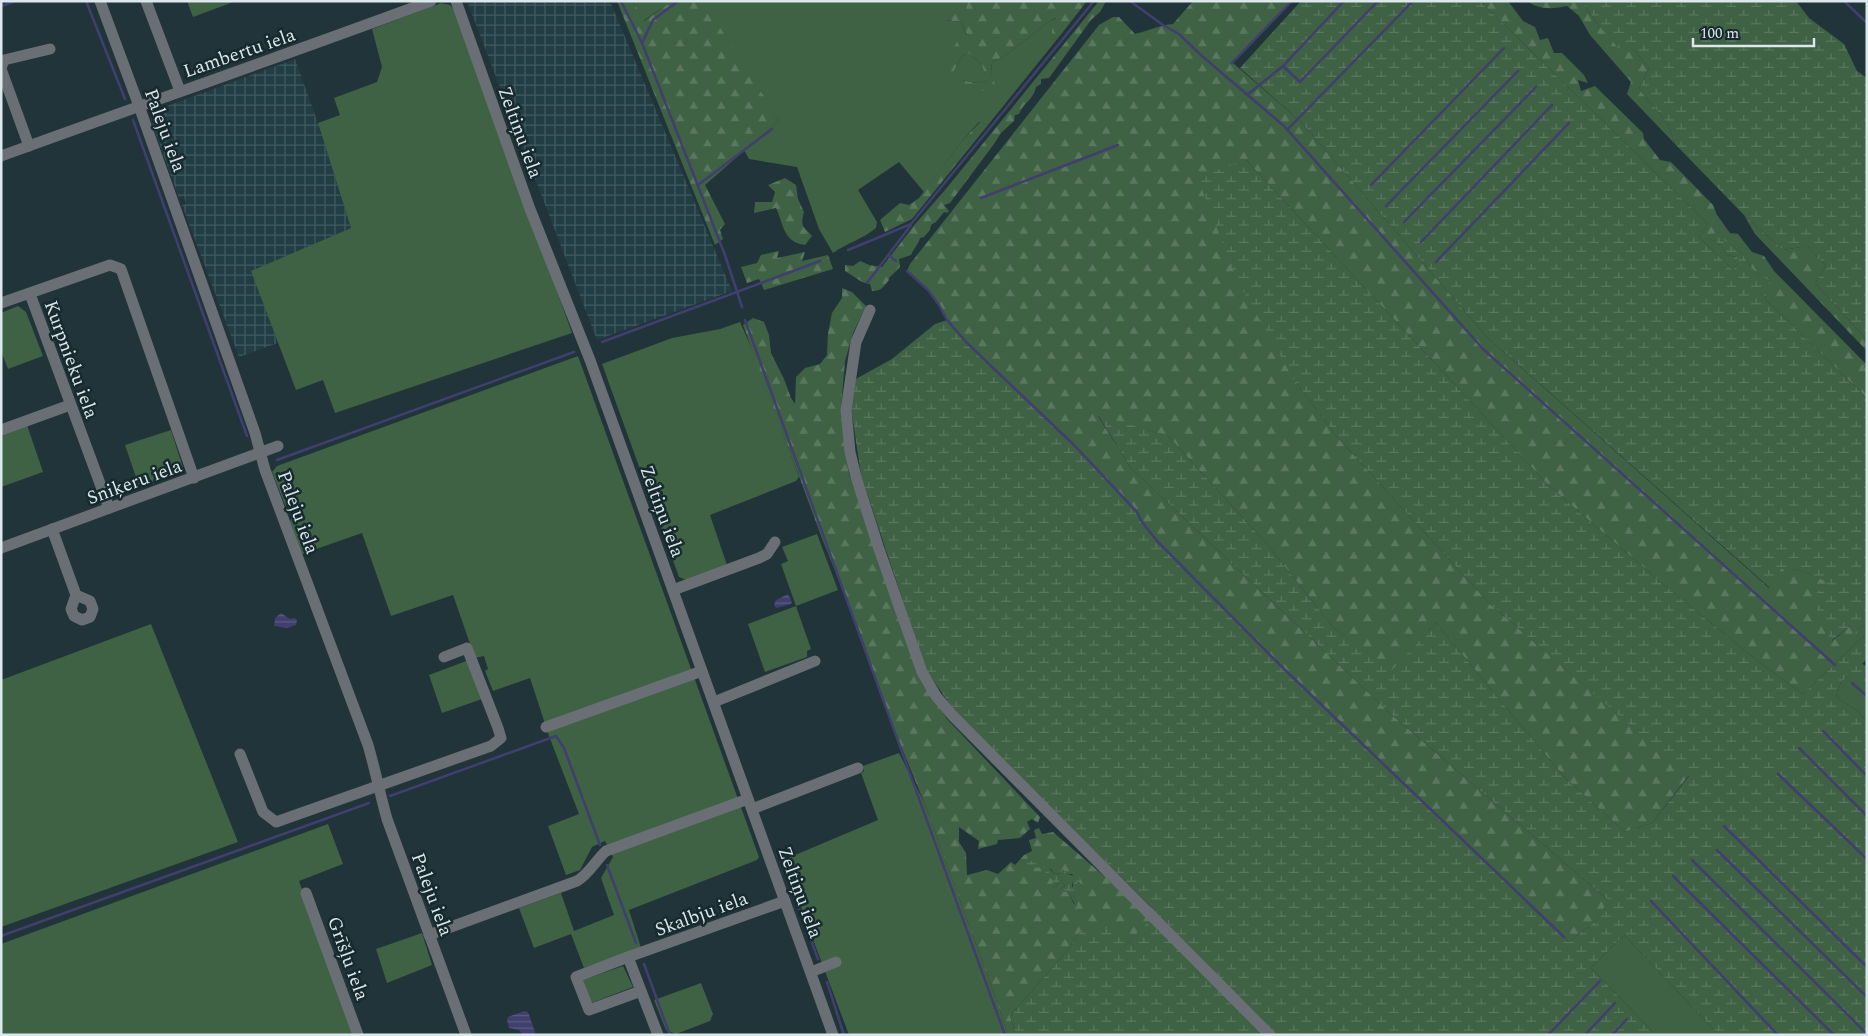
<svg xmlns="http://www.w3.org/2000/svg" width="1868" height="1036" font-family="Spectral,serif">
  <style>
    .industrial { fill: url(#industrial-grid) }
    .grass { fill: #3f6144 }
    .forest { fill: url(#forest-firs); fill-rule: evenodd }
    .wetland { fill: url(#wetland-marsh) }
    .water { fill: url(#water-rules) }
    .lines { fill: none; stroke-linecap: round; stroke-linejoin: round }
    .stream { stroke: #403f6f; stroke-width: 2.5 }
    .minor { stroke: #696f75; stroke-width: 11 }
    .labels { text-anchor: middle; stroke-width: 5; stroke-linejoin: round; paint-order: stroke }
    .street-label { font-size: 19px; fill: #dce8eb; stroke: #172a2f }
  </style>
  <defs>
    <pattern id="industrial-grid" width="8" height="8" patternUnits="userSpaceOnUse" patternTransform="scale(1.25)"><rect width="8" height="8" fill="#223e45"/><path d="M0 4h8M4 0v8" fill="none" stroke="#425a60"/></pattern>
    <pattern id="forest-firs" width="22" height="20" patternUnits="userSpaceOnUse" patternTransform="scale(1.25)"><rect width="22" height="20" fill="#3f6144"/><path d="M5 1l3.5 6h-7zM16 11l3.5 6h-7z" fill="#5a785f"/></pattern>
    <pattern id="wetland-marsh" width="20" height="14" patternUnits="userSpaceOnUse" patternTransform="scale(1.25)"><rect width="20" height="14" fill="#3f6144"/><path d="M1 5h8M5 5V1M11 12h8M15 12V8" fill="none" stroke="#5a785f"/></pattern>
    <pattern id="water-rules" width="6" height="5" patternUnits="userSpaceOnUse" patternTransform="scale(1.25)"><rect width="6" height="5" fill="#403f6f"/><path d="M0 2.5h6" fill="none" stroke="#5b5b84"/></pattern>
  </defs>
  <rect width="100%" height="100%" fill="#213439"/>
  <!-- industrial -->
  <g class="industrial">
    <path d="M467,1H610L732,291L597,340Z"/>
    <path d="M295,59L318,123L351,228L252,271L278,343L239,357L182,205L186,204L184,197L179,198L151,120L159,109Z"/>
  </g>
  <!-- grass -->
  <g class="grass">
    <path d="M187,1H236L193,17Z"/>
    <path d="M633,1H672L643,21Z"/>
    <path d="M697,1H968L965,11L946,20L961,22L967,36L952,75L961,57L968,53L982,65L988,81L976,83L960,80L996,89L991,73L992,62L1003,57L1050,21L1057,18L1052,40L1059,37L988,125L979,122L962,141L924,192L899,162L858,190L877,222L876,228C863,239 847,243 833,253L819,229L797,167L749,159L744,150L779,120Z"/>
    <path d="M441,3L450,5L457,13L572,333L335,413L323,380L296,390L251,271L351,228L318,123L340,115L334,98L377,82L382,67L372,29Z"/>
    <path d="M18,306L26,312L43,356L8,369L1,351V313Z"/>
    <path d="M740,322L756,358L799,477L796,481L710,515L727,565L686,580L679,577L602,364L672,338L720,329Z"/>
    <path d="M578,356L759,857L757,860L629,910L641,948L584,968L571,934L534,948L519,908L561,893L574,931L614,915L601,878L613,857L605,841L592,847L580,870L566,875L548,826L579,814L549,736L530,678L493,691L485,671L488,669L484,656L475,658L453,595L391,616L362,533L302,554L290,521L295,514L291,507L285,505L272,472L277,466Z"/>
    <path d="M27,425L43,472L1,487V435Z"/>
    <path d="M171,430L184,471L139,486L125,445Z"/>
    <path d="M817,534L838,590L796,606L811,649L807,651V657L765,672L748,624L796,606L781,564L788,561L782,547Z"/>
    <path d="M151,624L238,842L1,927V680Z"/>
    <path d="M469,660L482,699L442,713L429,675Z"/>
    <path d="M1853,672L1867,685V722L1859,712L1836,697L1841,682Z"/>
    <path d="M899,753L924,802L997,1002L1008,1035H849L785,865L788,858L878,820L861,773L864,771L863,766Z"/>
    <path d="M328,824L343,864L299,881L355,1035H1V944Z"/>
    <path d="M422,933L432,965L387,983L376,949Z"/>
    <path d="M1624,935L1719,1035H1656L1591,968Z"/>
    <path d="M623,966L633,987L591,1003L583,980Z"/>
    <path d="M701,983L713,1014L710,1021L676,1034L666,1030L654,1000Z"/>
  </g>
  <!-- forest -->
  <g class="forest">
    <path d="M617,1H633L644,21L672,1H697L707,7L779,120L705,185L725,224L720,230L723,239L715,245Z"/>
    <path d="M968,1H1087L1059,37L1052,40V29L1056,18L1050,21L1003,57L992,62L991,73L997,89C981,91 968,92 954,84L960,80L976,83L987,81L982,65L968,53L961,57L952,75L947,69L951,52L960,37L967,35L961,22L946,20L950,12L965,11Z"/>
    <path d="M1099,1H1106L1100,12L1091,20L1049,78L1041,79V84L1036,87C1034,99 1023,103 1019,114L1015,115L1014,121L1001,133L994,144L950,203L944,205L949,211L947,213L944,212L936,222L931,225L930,230L924,237L920,238C918,245 914,248 911,255L899,259L900,267L889,278V280C883,287 882,291 872,291L870,284L862,282L845,271V265L853,266L860,261L869,265L882,267L916,223L945,190Z"/>
    <path d="M1193,1H1292L1233,63L1301,122L1487,337L1769,588L1781,568L1801,570L1828,582L1832,641L1850,626L1856,633L1867,622V633L1803,694L1759,662L1664,585L1549,486L1246,160L1294,380L1338,438L1490,604L1689,775L1652,823L1625,832L1565,778L1436,623L1391,672L1333,627L1266,543L1168,436L1098,416L1130,467L1391,714L1609,901L1597,920L1569,942L1283,668L1157,541L1142,522L1137,512L1074,445L967,343L947,320L939,305L928,290L907,271L910,264L1099,25L1113,17H1119L1135,34C1148,31 1160,25 1173,24Z"/>
    <path d="M1480,1H1508L1523,21L1535,27L1540,40L1548,38L1554,53H1562L1584,75L1588,83L1578,80L1581,91L1595,86L1643,133L1644,139L1660,160L1671,162L1713,205L1717,215L1730,233L1738,234L1752,252L1764,256L1774,271L1867,365V398L1765,299L1769,281L1754,271L1742,253L1726,242L1709,238L1721,245L1727,255L1737,257V264L1733,270L1699,237L1708,224Z"/>
    <path d="M1527,1H1581L1596,22L1604,31L1635,51L1649,68L1639,89L1668,124L1675,144L1627,94L1631,82L1590,35L1579,16L1567,6C1554,9 1538,10 1527,1Z"/>
    <path d="M980,122L988,125L912,219L885,232L880,220L900,203L909,205L919,198L962,141Z"/>
    <path d="M785,178L796,185L798,199L804,212C800,227 803,226 812,236L805,245C783,242 784,225 776,208L754,213L755,202H772L775,192L768,185Z"/>
    <path d="M1744,215L1783,250L1807,246L1826,266L1815,283L1867,340V351L1755,234Z"/>
    <path d="M779,251L777,258L805,252L802,261L828,255L833,269L764,290L759,279L747,283L741,267L757,263L761,255Z"/>
    <path d="M842,288L852,292L866,306L853,333L845,361L841,408L849,474L918,674L947,719L1040,817L1038,823L1032,819L1027,822L1030,829L1020,838L998,840L997,844L978,849L979,841L959,827V842L966,853L967,875L987,870L998,874L1011,862L1015,865L1024,855L1032,851L1029,840L1036,838L1034,830L1039,828L1042,834L1053,832L1153,918L1126,945L1082,929L1065,953L1010,1016L1016,1035H1008L997,1002L924,802L885,707L861,635L823,541L743,325L753,318L764,322L769,335L771,353L784,379L791,398L795,404L796,377L805,368L820,364L827,355L828,333L832,313L842,298ZM1039,867L1051,869L1054,874L1062,873L1063,870L1067,874H1072L1081,887L1077,882L1073,880V895L1077,902L1074,904L1068,892L1060,889L1065,886L1061,880L1054,888L1053,880L1045,872V868Z"/>
  </g>
  <!-- wetland -->
  <g class="wetland">
    <path d="M1301,1H1480L1708,224L1699,237L1733,270L1737,264V257L1727,255L1721,245L1709,238L1714,233L1742,253L1754,271L1770,281L1765,299L1867,398V622L1856,634L1850,626L1831,641L1812,598L1827,582L1801,570L1781,569L1770,588L1487,337L1301,122L1240,68Z"/>
    <path d="M1581,1H1796L1809,18L1844,44L1857,71L1867,78V340L1815,283L1826,266L1807,246L1783,250L1744,215L1675,144L1668,124L1639,89L1649,68L1635,51L1618,48L1596,22Z"/>
    <path d="M1246,160L1549,486L1664,585L1759,662L1803,694L1867,633V659L1862,664L1867,666V685L1852,673L1841,682L1836,697L1859,712L1867,722V1035H1719L1624,935L1591,968L1656,1035H1016L1010,1016L1065,953L1082,929L1112,928L1126,945L1149,921L1151,907L956,713L926,670L861,475L851,408L854,380L892,359L935,324L947,320L967,343L1074,445L1137,512L1142,522L1157,541L1283,668L1569,942L1597,920L1608,900L1391,714L1130,467L1098,415L1168,436L1266,543L1333,627L1391,671L1436,623L1565,778L1625,832L1652,823L1689,776L1490,604L1338,438L1294,380L1238,282L1197,177Z"/>
    <path d="M1027,860L1046,864L1054,874L1062,873L1063,869L1067,874L1079,877L1081,887L1077,888V882L1073,881L1072,886L1077,892L1073,895L1077,902V908L1068,892H1063L1060,889L1065,886L1061,880L1054,888L1052,880L1045,872V868L1027,867Z"/>
  </g>
  <!-- water -->
  <g class="water">
    <path d="M788,594L792,602L791,604L776,608L774,605L776,600Z"/>
    <path d="M281,613L290,619L295,618L297,620L296,625L287,628L274,626L275,618Z"/>
    <path d="M524,1011L528,1012L536,1035H523L519,1030L509,1028L507,1020L508,1017Z"/>
  </g>
  <g class="lines">
    <!-- stream -->
    <g class="stream">
      <path d="M86,1L125,99"/>
      <path d="M621,1L642,43L725,255L742,307"/>
      <path d="M1130,1L1163,25L1179,34L1202,56L1284,126L1483,349L1835,665"/>
      <path d="M1844,1L1867,23"/>
      <path d="M1,6L16,1"/>
      <path d="M642,43L653,20L678,1"/>
      <path d="M1232,63L1292,1"/>
      <path d="M1283,66L1300,82L1378,1"/>
      <path d="M1247,95L1283,66L1344,1"/>
      <path d="M133,120L247,436"/>
      <path d="M1287,130L1413,1"/>
      <path d="M698,185L772,129"/>
      <path d="M1371,185L1504,48"/>
      <path d="M981,198L1118,145"/>
      <path d="M1386,206L1518,71"/>
      <path d="M1404,222L1536,87"/>
      <path d="M1421,242L1552,105"/>
      <path d="M848,250L911,224L1094,1"/>
      <path d="M888,255L896,261"/>
      <path d="M1436,262L1569,123"/>
      <path d="M907,271L928,290L939,305L947,320L967,343L1074,445L1137,512L1142,522L1157,541L1283,668L1564,937"/>
      <path d="M867,283L911,225"/>
      <path d="M745,320L1005,1035"/>
      <path d="M602,342L820,261"/>
      <path d="M277,460L574,352"/>
      <path d="M1852,683L1867,696"/>
      <path d="M1823,731L1867,776"/>
      <path d="M1799,748L1867,816"/>
      <path d="M1778,774L1867,859"/>
      <path d="M390,796L556,736L564,748L600,845"/>
      <path d="M1724,826L1867,967"/>
      <path d="M1717,850L1867,997"/>
      <path d="M1692,860L1867,1034"/>
      <path d="M607,865L636,943"/>
      <path d="M787,876L818,959"/>
      <path d="M1673,876L1834,1035"/>
      <path d="M1651,901L1778,1035"/>
      <path d="M1,936L369,803"/>
      <path d="M644,964L670,1035"/>
      <path d="M827,982L844,1035"/>
      <path d="M1548,1035L1600,981"/>
      <path d="M1585,1035L1615,1003"/>
      <path d="M1612,1035L1627,1019"/>
    </g>
    <!-- minor -->
    <g class="minor">
      <path d="M100,1L139,106L255,433L265,470L368,745C375,769 380,794 387,819L466,1035"/>
      <path d="M146,1L180,91"/>
      <path d="M456,1L530,209L590,360L833,1035"/>
      <path d="M1,68L4,60L50,49"/>
      <path d="M1,69L29,146"/>
      <path d="M1,156C144,104 288,54 431,1"/>
      <path d="M30,294L109,508"/>
      <path d="M1,303L110,265L121,269L194,478"/>
      <path d="M870,310L856,342L846,410L850,452L856,477L878,546L922,672L936,696L952,715L1270,1035"/>
      <path d="M1,430L70,405"/>
      <path d="M52,529L76,595L71,609L74,616L82,620L90,617L93,609L90,601L76,595"/>
      <path d="M1,548L278,446"/>
      <path d="M673,590L759,558L767,554L775,542"/>
      <path d="M714,702L815,661"/>
      <path d="M546,727L702,671"/>
      <path d="M240,754L263,812L276,822L491,746L501,738L498,728L467,648L444,657"/>
      <path d="M752,809L858,768"/>
      <path d="M306,893L358,1035"/>
      <path d="M429,935L577,881C589,874 596,860 606,851L748,799"/>
      <path d="M628,957L576,977L589,1010L641,991"/>
      <path d="M811,972L836,962"/>
      <path d="M658,1035L628,957L785,901"/>
    </g>
  </g>
  <g class="labels">
    <!-- street labels -->
    <g class="street-label">
      <text transform="translate(239 52) rotate(-19)" y="7">Lambertu iela</text>
      <text transform="translate(166 130) rotate(70)" y="7">Paleju iela</text>
      <text transform="translate(521 132) rotate(70)" y="7">Zeltiņu iela</text>
      <text transform="translate(72 359) rotate(70)" y="7">Kurpnieku iela</text>
      <text transform="translate(134 481) rotate(-20)" y="7">Sniķeru iela</text>
      <text transform="translate(663 511) rotate(70)" y="7">Zeltiņu iela</text>
      <text transform="translate(299 512) rotate(70)" y="7">Paleju iela</text>
      <text transform="translate(801 892) rotate(70)" y="7">Zeltiņu iela</text>
      <text transform="translate(433 894) rotate(70)" y="7">Paleju iela</text>
      <text transform="translate(701 913) rotate(-20)" y="7">Skalbju iela</text>
      <text transform="translate(349 958) rotate(70)" y="7">Grīšļu iela</text>
    </g>
  </g>
  <!-- border -->
  <rect width="1868" height="1036" fill="none" stroke="#dce8eb" stroke-width="5"/>
  <!-- scale -->
  <path d="M1693 38v8h121v-8" fill="none" stroke="#dce8eb" stroke-width="2.5"/>
  <text x="1700" y="38" font-size="15" fill="#dce8eb" stroke="#172a2f" stroke-width="4" paint-order="stroke">100 m</text>
</svg>
